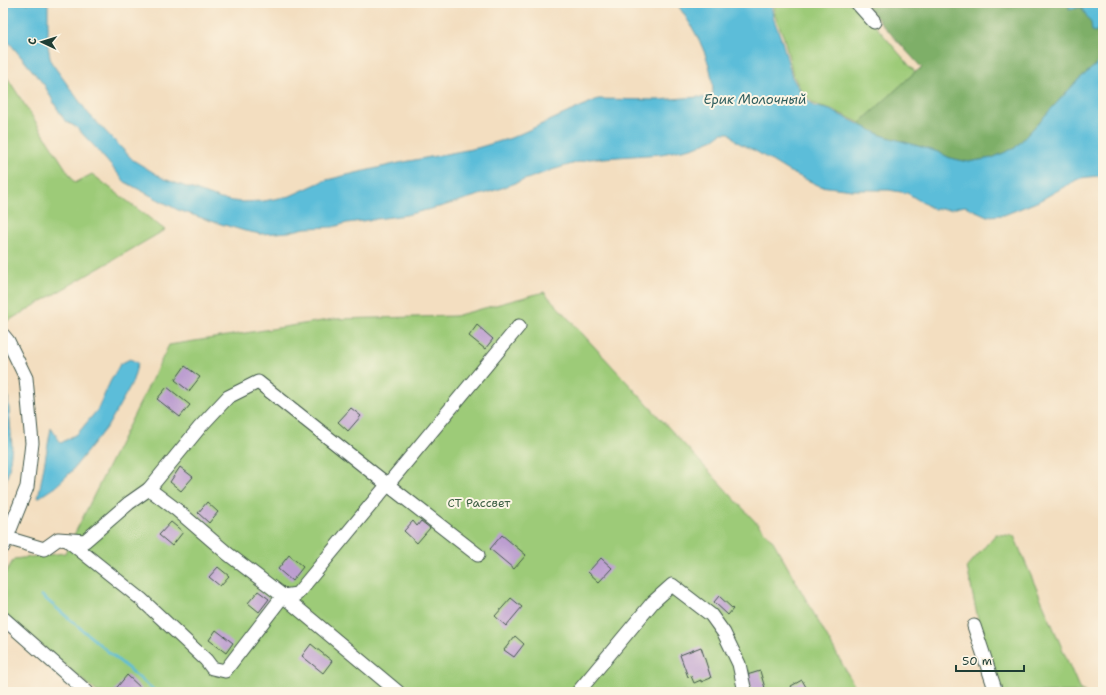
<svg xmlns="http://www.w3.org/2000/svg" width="1106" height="695" font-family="'Shantell Sans',sans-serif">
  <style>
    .green { fill: #9dcb78; stroke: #5e8456 }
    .forest { fill: #7eaf68; stroke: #4e764e }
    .water { fill: #5bbdd9; stroke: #3d7d86 }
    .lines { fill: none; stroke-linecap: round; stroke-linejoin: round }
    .stream { stroke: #5bbdd9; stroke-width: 2.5 }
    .building { fill: #bc9ed0 }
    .minor-casing { stroke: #3f5549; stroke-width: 15 }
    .minor { stroke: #fff; stroke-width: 13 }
    .labels { text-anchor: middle; stroke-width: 4; stroke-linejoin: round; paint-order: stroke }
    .park-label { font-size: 12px; fill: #3e6045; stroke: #fcf5e5 }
    .water-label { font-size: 13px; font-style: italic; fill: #2e5d5d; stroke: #fcf5e5 }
  </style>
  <rect width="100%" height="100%" fill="#fcf5e5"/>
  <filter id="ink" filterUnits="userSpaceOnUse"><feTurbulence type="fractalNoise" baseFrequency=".025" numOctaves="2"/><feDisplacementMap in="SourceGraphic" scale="8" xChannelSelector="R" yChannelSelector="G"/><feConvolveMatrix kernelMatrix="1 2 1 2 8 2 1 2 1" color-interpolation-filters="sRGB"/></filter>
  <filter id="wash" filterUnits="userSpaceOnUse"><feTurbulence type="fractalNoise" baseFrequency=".012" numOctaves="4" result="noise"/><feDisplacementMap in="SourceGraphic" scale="16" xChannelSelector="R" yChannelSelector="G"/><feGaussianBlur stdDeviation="0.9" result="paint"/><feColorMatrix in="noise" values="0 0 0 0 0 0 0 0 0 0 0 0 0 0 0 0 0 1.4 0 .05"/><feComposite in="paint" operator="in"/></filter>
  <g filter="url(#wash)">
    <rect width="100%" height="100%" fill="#f3dec0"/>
    <!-- green -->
    <g class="green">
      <path d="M774,3H856L915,72L860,123L831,109L814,104L802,92L793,75L784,38L775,16Z"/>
      <path d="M3,71L75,183L92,174L165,230L6,322L3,318Z"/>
      <path d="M544,292L773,541L858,692H97L3,613V577L14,559L65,553L169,345L335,319L455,316Z"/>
      <path d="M996,534L1014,536L1080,690L1085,692H993L967,567Z"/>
    </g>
    <!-- forest -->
    <path class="forest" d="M865,3H1069V9L1081,7L1092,23L1103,25V59L1078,80L1015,148L992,158L968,162L950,158L938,152L881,135L860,125V123L915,72L922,68L881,23Z"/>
    <!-- water -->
    <g class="water">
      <path d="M3,3H48V46L51,62L88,113L133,160L164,179L221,199L240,202L264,201L290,196L323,181L347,175L399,163L477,148L511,138L598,99L658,100L698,97L709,98L713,94C713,62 697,33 679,7L686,3H771L773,17L782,41L792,77L802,94L814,106L830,110L881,135L938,152L950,158L968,162L992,158L1015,148L1078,80L1103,59V177L1098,176L1080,178L1039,201L1004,215L987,216L965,206L951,209H933L907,193L889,190H852L820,186L788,171L757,152L737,142L730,133H722L714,139L692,148L661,154L589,159L552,170L499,189L443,206L406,215L347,223L333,227L305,228L289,232L261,234L245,231L211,221L178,210L125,182L94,146L76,127L65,121L55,105L45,86L3,35Z"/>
      <path d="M1069,3H1103V25L1100,24L1096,32L1092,31L1091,23L1081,7L1069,10Z"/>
      <path d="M130,359L138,363L132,383L109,424L70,473L55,487L38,498L51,428L61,443L78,433L98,409L110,382L120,364Z"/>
      <path d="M3,385H7L12,446L9,470L3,492Z"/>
    </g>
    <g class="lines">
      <!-- stream -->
      <path class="stream" d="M41,595L156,692"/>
    </g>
    <g id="blocks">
      <!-- building -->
      <g class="building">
        <path d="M477,325L493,339L485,349L469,336Z"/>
        <path d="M185,366L200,377L189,391L175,380Z"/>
        <path d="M167,387L190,405L180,417L157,399Z"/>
        <path d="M351,408L361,416L348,431L338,422Z"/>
        <path d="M180,467L193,477L181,491L170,482Z"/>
        <path d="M207,502L218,512L209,523L198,513Z"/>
        <path d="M413,521L417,526L421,521L430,528L417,543L404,531Z"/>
        <path d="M171,522L183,532L172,546L159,535Z"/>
        <path d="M502,535L526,555L514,569L490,549Z"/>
        <path d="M289,555L303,567L292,581L278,569Z"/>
        <path d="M601,558L612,568L599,582L588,572Z"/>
        <path d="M218,567L229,576L220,586L209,577Z"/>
        <path d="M258,591L269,599L259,612L248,603Z"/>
        <path d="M719,596L733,609L728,615L714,602Z"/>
        <path d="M511,598L522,607L506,626L495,616Z"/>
        <path d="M216,630L233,643L226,653L209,640Z"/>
        <path d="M515,636L524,644L514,657L504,650Z"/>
        <path d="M311,644L332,661L323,673L302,656Z"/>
        <path d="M701,647L711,678L701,682V680L694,683L691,676L688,677L680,655Z"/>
        <path d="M760,671L765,688L753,692L747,675Z"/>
        <path d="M127,675L142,689L139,692L114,691Z"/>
        <path d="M802,680L806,687L798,692H794L791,686Z"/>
      </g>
    </g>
  </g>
  <g filter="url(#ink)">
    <use href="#blocks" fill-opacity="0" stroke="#3f5549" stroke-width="1"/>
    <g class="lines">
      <!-- minor casing -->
      <g class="minor-casing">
        <g id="minor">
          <path d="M857,3L874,22"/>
          <path d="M3,335L8,341L26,378L32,443L27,487L3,547"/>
          <path d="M149,489L200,427L228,397L258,382L388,485L478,555"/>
          <path d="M7,538L44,549L58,539L85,541L129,503L149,489L177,510L228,554L283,596L398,692"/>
          <path d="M67,540L141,599L206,660L212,668L225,671L283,596L297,594L519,326"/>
          <path d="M3,618L87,692"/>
          <path d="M974,626L996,692"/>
          <path d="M578,692L653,602L672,585L711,615L724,633L739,664L745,692"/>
        </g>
      </g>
      <!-- minor -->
      <use href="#minor" class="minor"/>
    </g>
  </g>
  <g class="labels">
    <!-- park labels -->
    <g class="park-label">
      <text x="479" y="507">СТ Рассвет</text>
    </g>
    <!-- water labels -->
    <g class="water-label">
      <text x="755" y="104">Ерик Молочный</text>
    </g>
  </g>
  <!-- margin -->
  <rect width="1106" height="695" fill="none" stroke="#fcf5e5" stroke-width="16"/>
  <!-- north arrow -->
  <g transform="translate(42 42) rotate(274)" stroke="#fcf5e5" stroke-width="3" paint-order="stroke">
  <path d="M0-3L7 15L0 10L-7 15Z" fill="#1f3d34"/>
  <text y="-6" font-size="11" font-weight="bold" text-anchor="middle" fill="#1f3d34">С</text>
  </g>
  <!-- scale -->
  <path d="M956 665v6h68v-6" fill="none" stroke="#1f3d34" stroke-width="2"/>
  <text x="962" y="665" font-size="12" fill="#1f3d34" stroke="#fcf5e5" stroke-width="3" paint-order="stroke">50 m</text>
</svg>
